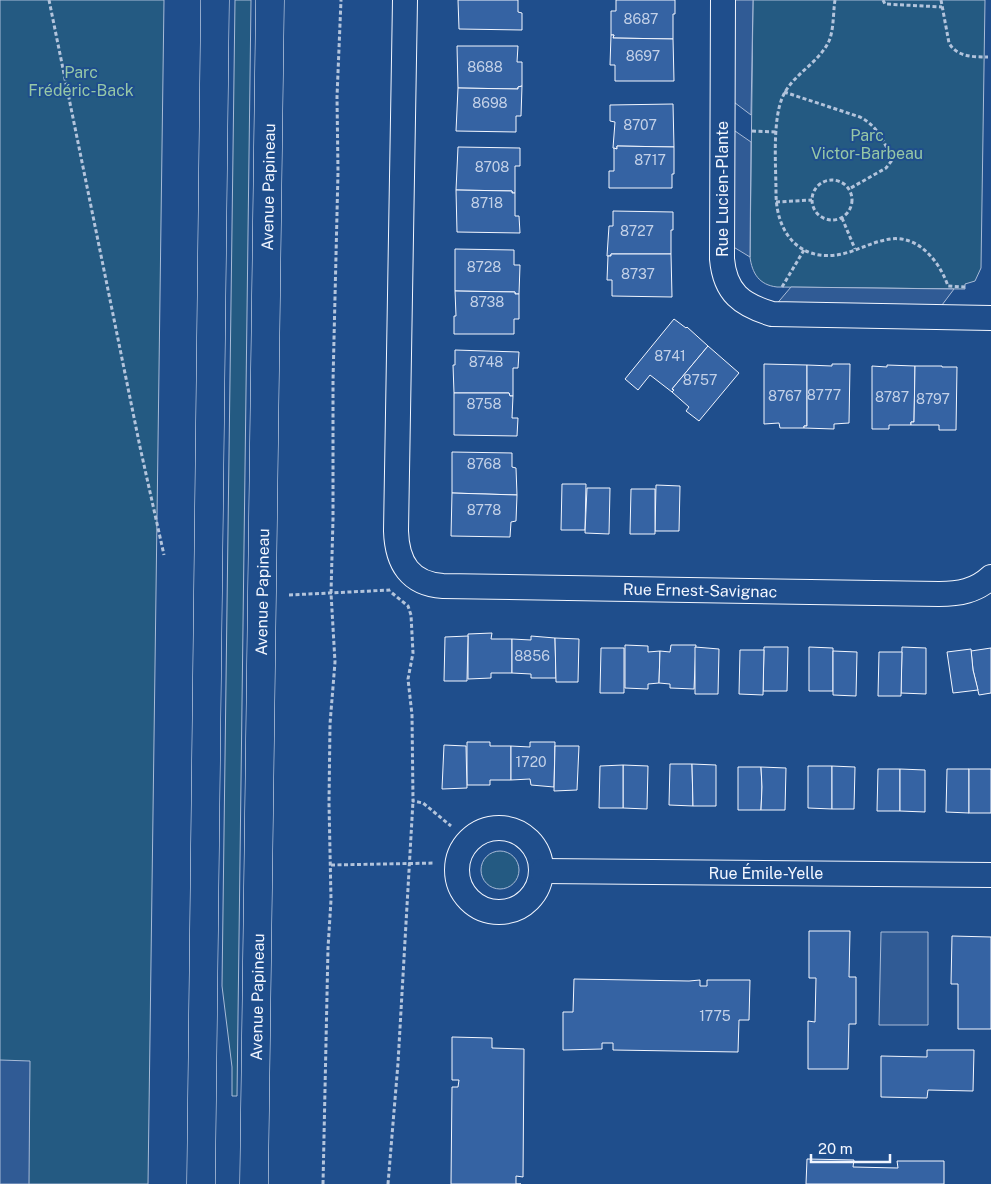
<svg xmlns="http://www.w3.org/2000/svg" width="991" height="1184" font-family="'Public Sans',sans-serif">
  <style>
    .green { fill: #245a82; stroke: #a8bbd7 }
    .parking { fill: #305b95; stroke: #a8bbd7 }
    .building { fill: #3563a3; stroke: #f2f6ff }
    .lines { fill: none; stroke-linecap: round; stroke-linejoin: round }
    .minor-casing { stroke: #f2f6ff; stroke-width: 26 }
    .primary-casing { stroke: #f2f6ff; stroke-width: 29 }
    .path { stroke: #b3c4dc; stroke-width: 3; stroke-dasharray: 4 2.5; stroke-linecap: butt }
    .minor { stroke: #1f4e8c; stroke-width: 24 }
    .primary { stroke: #1f4e8c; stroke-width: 28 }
    .labels { text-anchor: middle; stroke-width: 4; stroke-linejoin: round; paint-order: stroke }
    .number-label { font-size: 14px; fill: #c3d1e8 }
    .park-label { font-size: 16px; fill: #97c8a6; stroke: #1f4e8c }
    .street-label { font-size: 16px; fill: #f2f6ff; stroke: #1f4e8c }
  </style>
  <rect width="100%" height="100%" fill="#1f4e8c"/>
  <!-- green -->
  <g class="green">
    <path d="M0,0H164L148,1184H0Z"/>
    <path d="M235,0H251L237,1096H232V1067L222,986Z"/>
    <path d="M753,0H985L981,268L975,281L965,284V289L777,287C759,285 752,273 750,257Z"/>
    <circle cx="500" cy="870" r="19"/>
  </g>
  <!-- parking -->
  <g class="parking">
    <path d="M723,0H753L751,115L722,93Z"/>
    <path d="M722,122L751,142L750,257L722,240Z"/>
    <path d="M791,287L954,289L933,317L769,313Z"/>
    <path d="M881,932H928V1025H879Z"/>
    <path d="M0,1060L30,1061L29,1184H0Z"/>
  </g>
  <!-- building -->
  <g class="building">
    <path d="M458,0H518V12L522,13V30L459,29Z"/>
    <path d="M616,0H675V14H673V39L613,38L614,35H611V11H616Z"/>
    <path d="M611,35H614L613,38L673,39L674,81H615V65H610Z"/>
    <path d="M457,46H518L517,62H522V86L518,87V89L458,88Z"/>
    <path d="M522,86L521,116H516V132L456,131L458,88L518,89V87Z"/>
    <path d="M673,104L674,147L617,146V149L613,148L615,122L610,121V105Z"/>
    <path d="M617,146L674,147V174H672V188H609V171H614V148L617,149Z"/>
    <path d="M458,147L520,148V166H515V193H512V191L456,190Z"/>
    <path d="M456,190L512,191V193H515V216H519L520,233L457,232Z"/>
    <path d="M613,211L673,212V230H671V254H611V256H607L609,226H613Z"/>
    <path d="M455,249L514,250V265H520L519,294H515V292L455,291Z"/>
    <path d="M611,254H671L672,297L612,296V280H607L608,256H611Z"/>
    <path d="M455,291L515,292V294H519V319H514V334H454V316H456Z"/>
    <path d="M674,319L686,328L687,327L708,346L672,389L674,390L672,392L650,375L638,390L625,379Z"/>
    <path d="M708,346L739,373L699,421L686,411L689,407L672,392L674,390L672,389Z"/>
    <path d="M455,350L519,352L518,368H513V396H510L509,393H454L453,365H455Z"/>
    <path d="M764,364L807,365V426H804V428H780L779,423L764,424Z"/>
    <path d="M832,364H850L849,423L834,424V429L804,428V426H807V365L832,366Z"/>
    <path d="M887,365L915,366L914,422H911V425H889V429H872V366L887,367Z"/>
    <path d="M915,366H942V367H957L956,430H939V425H911V422H914Z"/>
    <path d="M454,393H509L510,396H513L512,418H518L517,436L454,435Z"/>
    <path d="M452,452L512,453V467L516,468L517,495L452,493Z"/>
    <path d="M562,484H586L585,530H561Z"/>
    <path d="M656,485L680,486L679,531H655Z"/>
    <path d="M587,488H610L609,534L585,533Z"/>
    <path d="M631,489H655V534H630Z"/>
    <path d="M452,493L517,495L516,521L511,522L510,537L451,536Z"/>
    <path d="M492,633L491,639H512V673H491V678L468,679V634Z"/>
    <path d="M468,636L467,681H444L445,637Z"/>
    <path d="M531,636L555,638L556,678H531V674L512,673V639L531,640Z"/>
    <path d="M555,638L579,639L578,682H556Z"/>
    <path d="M625,645L648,646V652L660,651L659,683L648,684V689L625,688Z"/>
    <path d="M671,645H696L694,689L670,688V684L659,683L660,651L670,652Z"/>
    <path d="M695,647L719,649L718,694H695Z"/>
    <path d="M764,647H788L787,691H763Z"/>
    <path d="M809,647L833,648V691H809Z"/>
    <path d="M902,647L926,648V694L901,693Z"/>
    <path d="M601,648H624V693H600Z"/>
    <path d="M991,648V693L979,695L973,670L971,651Z"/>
    <path d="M971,649L973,670L978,690L953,693L947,652Z"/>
    <path d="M740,650H764L763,695L739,694Z"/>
    <path d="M833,651L857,652L856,696L833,695Z"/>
    <path d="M879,652H902L901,696H878Z"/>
    <path d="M467,742H490V746H511V780H490V785H467Z"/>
    <path d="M530,742H555L554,787L531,785L530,779L511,780V746L530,747Z"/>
    <path d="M444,745L466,746L467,788L442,789Z"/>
    <path d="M555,746H579L577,790L554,791Z"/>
    <path d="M670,764H692L693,806L669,805Z"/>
    <path d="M692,764L716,765V806H693Z"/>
    <path d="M623,765L648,766L647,809L623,808Z"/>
    <path d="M623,765V808H599L600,766Z"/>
    <path d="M808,766H832V809L808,808Z"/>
    <path d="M832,766L855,767L854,809H832Z"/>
    <path d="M738,767H761L762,787L761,810H738Z"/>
    <path d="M761,767L786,768L785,810H761L762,787Z"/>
    <path d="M878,769H900V811H877Z"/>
    <path d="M900,769L925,770V812L900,811Z"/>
    <path d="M947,769H969V813L946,812Z"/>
    <rect x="969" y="769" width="22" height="44"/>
    <path d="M809,931H850L849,977H856V1024H849L848,1069H808V1021L815,1022L816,978H809Z"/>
    <path d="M952,936L991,937V1029H958V984H951Z"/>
    <path d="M574,979L689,981L700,980V986H707V980H750L749,1020H739L738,1052L613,1050V1043H602V1049L563,1050V1012H573Z"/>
    <path d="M452,1037L492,1038V1048L524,1049L523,1177L516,1176V1184H521H451L452,1087H458L459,1080H452Z"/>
    <path d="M927,1050H974L973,1091L928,1090L927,1098L881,1097V1056L927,1057Z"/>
    <path d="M807,1159L854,1160L853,1167L898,1168L897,1161H944V1184H806Z"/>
  </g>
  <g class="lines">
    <!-- minor casing -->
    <g class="minor-casing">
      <g id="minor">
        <path d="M405,0L396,531C397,563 410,584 443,586L939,594C959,594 976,591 991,577"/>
        <path d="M723,0L722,259C725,293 742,305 772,314L991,318"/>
        <circle cx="499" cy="870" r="42"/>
        <path d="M542,871L991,875"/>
      </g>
    </g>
    <!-- primary casing -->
    <g class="primary-casing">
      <g id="primary">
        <path d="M201,1184L215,0"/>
        <path d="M254,1184L270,0"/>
      </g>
    </g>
    <!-- path -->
    <g class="path">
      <path d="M49,0L140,447L164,555"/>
      <path d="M835,0C833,13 834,29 829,41C819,63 793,74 783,96C772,120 776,166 776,193C776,232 799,263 842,254C856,251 870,243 885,240C916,232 939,260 948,286L965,287"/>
      <path d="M883,0L885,4L942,7"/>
      <path d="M941,0L949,43C957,57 973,57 988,57"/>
      <path d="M784,92L860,117C879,127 883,142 893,159L886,168L849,189"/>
      <path d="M752,131L777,132"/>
      <circle cx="832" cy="200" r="20"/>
      <path d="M776,202L812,200"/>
      <path d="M842,218L855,249"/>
      <path d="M782,287L804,250"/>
      <path d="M392,593L408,606L411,615L413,653L408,679L412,715L413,801L423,803L451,826"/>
      <path d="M289,595L390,590L392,589"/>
      <path d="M331,865L435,863"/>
      <path d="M323,1184L328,948L331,900L329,803L330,724L335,662L331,593L333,519V381L338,172L337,97L341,0"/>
      <path d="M388,1184L398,1063L413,801"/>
    </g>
    <!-- minor -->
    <use href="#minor" class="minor"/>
    <!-- primary -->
    <use href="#primary" class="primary"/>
  </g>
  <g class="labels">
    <!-- number labels -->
    <g class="number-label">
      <text x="641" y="24">8687</text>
      <text x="643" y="61">8697</text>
      <text x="485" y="72">8688</text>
      <text x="490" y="108">8698</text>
      <text x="640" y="130">8707</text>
      <text x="650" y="165">8717</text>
      <text x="492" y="172">8708</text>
      <text x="487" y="208">8718</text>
      <text x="637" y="236">8727</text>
      <text x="484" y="272">8728</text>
      <text x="638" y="279">8737</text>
      <text x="487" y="307">8738</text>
      <text x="670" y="361">8741</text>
      <text x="486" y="367">8748</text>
      <text x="700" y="385">8757</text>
      <text x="824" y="400">8777</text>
      <text x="785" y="401">8767</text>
      <text x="892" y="402">8787</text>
      <text x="933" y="404">8797</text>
      <text x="484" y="409">8758</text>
      <text x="484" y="469">8768</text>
      <text x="484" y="515">8778</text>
      <text x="532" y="661">8856</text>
      <text x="531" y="767">1720</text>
      <text x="715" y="1021">1775</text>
    </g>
    <!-- park labels -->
    <g class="park-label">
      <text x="81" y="78">Parc<tspan x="81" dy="18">Frédéric-Back</tspan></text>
      <text x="867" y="141">Parc<tspan x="867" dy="18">Victor-Barbeau</tspan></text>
    </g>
    <!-- street labels -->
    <g class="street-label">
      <text transform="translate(268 187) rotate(-89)" y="6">Avenue Papineau</text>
      <text transform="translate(722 189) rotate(-90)" y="6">Rue Lucien-Plante</text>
      <text transform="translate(700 590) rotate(1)" y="6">Rue Ernest-Savignac</text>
      <text transform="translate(262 592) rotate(-89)" y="6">Avenue Papineau</text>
      <text x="766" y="879">Rue Émile-Yelle</text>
      <text transform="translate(257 997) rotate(-89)" y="6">Avenue Papineau</text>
    </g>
  </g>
  <!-- scale -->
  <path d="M811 1154v8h79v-8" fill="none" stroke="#f2f6ff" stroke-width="2.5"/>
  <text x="818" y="1154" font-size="15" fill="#f2f6ff" stroke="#1f4e8c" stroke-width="4" paint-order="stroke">20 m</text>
</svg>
